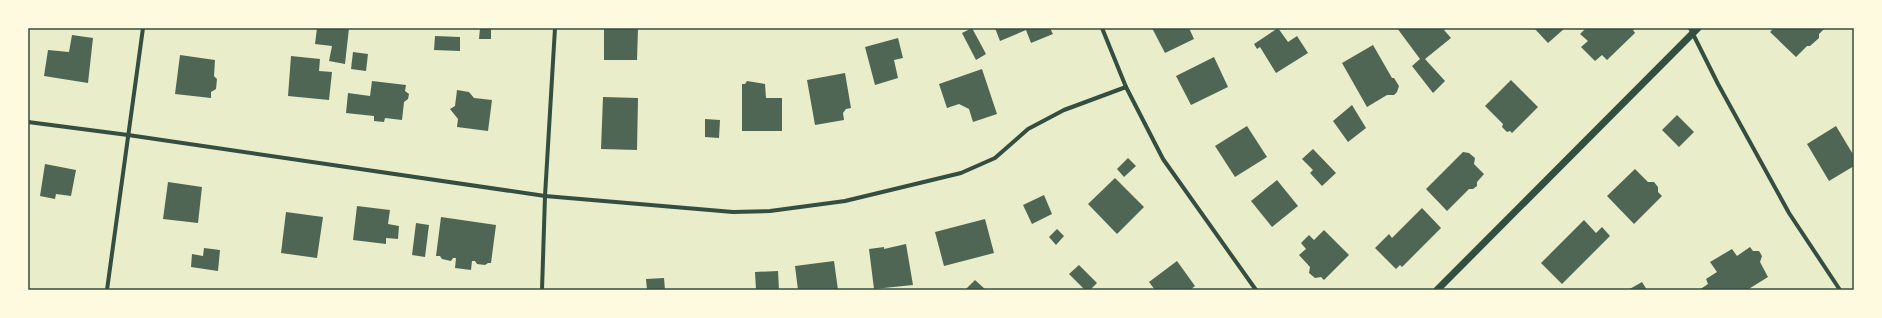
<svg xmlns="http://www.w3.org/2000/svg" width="1882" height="318" font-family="'PT Sans',sans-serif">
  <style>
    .building { fill: #4f6655 }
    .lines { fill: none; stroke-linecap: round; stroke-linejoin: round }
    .minor { stroke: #344e41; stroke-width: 4 }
    .tertiary { stroke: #344e41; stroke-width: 7 }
    .neatline { fill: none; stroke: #344e41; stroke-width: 1.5 }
  </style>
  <rect width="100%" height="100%" fill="#e9edc9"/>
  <!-- building -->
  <g class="building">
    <path d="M317,28H349L345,64L329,61L332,46L315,44Z"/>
    <path d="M480,28H491V39H479Z"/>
    <path d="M604,28H638L637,60H604Z"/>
    <path d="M972,28L986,54L976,60L962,33Z"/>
    <path d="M995,28H1050L1053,34L1031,43L1026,30L1000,41Z"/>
    <path d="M1152,28H1189L1194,39L1165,53Z"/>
    <path d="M1278,28L1288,42L1297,36L1308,53L1276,73L1260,47L1257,49L1254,44Z"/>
    <path d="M1397,28H1446L1444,30L1451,38L1425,59L1445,81L1433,93L1412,66L1420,59Z"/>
    <path d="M1534,28H1565L1548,43Z"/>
    <path d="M1586,28H1636L1633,30L1635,33L1607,60L1602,55L1595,61L1581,47L1588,41L1580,34Z"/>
    <path d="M1774,28H1825L1819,34V38L1810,46H1807L1796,57L1770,32Z"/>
    <path d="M72,35L93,38L88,83L44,76L48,50L69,52Z"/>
    <path d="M435,36L460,37V51L434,50Z"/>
    <path d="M898,38L903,58L894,60L898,78L875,85L865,47Z"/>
    <path d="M1373,45L1392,78H1394L1399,86L1397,92L1394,95H1387L1367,107L1342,63Z"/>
    <path d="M353,52L368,54L366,71L351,69Z"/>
    <path d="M180,55L215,60L214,76L217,79L216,89L211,92V98L175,94Z"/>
    <path d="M291,56L320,59L319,71L332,72L329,100L288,96Z"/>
    <path d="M1214,57L1228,87L1191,105L1176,76Z"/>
    <path d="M982,69L997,114L973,122L969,109L959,104L947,108L939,84Z"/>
    <path d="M845,73L851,108L846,109L843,113L844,120L815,125L807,80Z"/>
    <path d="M1511,80L1538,107L1512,133L1510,131L1507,132L1502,127L1503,124L1485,106Z"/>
    <path d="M372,81L406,85L405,91L409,94L408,99L404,102L402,120L385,118L384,122L374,121V116L346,113L348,93L370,96Z"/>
    <path d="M747,81L765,84L766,98H782V131H742V84H745Z"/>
    <path d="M457,90L469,92L474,98L492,100L488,131L457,127L458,119L450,109L455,106Z"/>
    <path d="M603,97L638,98L637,150L601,149Z"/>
    <path d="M1352,105L1366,128L1348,142L1333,121Z"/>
    <path d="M1677,115L1694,132L1679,147L1662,130Z"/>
    <path d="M705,119L720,120L719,138L705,137Z"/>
    <path d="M1247,126L1267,157L1235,177L1215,146Z"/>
    <path d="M1836,126L1854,156V166L1829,181L1807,144Z"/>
    <path d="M1313,149L1336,173L1322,186L1310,173L1313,170L1302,159Z"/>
    <path d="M1463,152L1469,153L1475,158L1474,164L1484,174L1477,182V186L1473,189H1469L1447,211L1426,189Z"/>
    <path d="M1128,158L1136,166L1124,177L1117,169Z"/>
    <path d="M45,164L76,170L71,196L56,194L55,199L40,196Z"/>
    <path d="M1635,169L1648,182H1654L1658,187V192L1662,196L1634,224L1607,196Z"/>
    <path d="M1115,178L1144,207L1117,234L1088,204Z"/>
    <path d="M1277,180L1298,206L1272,227L1251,201Z"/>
    <path d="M168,182L202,187L198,223L163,219Z"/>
    <path d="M1044,195L1052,214L1032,224L1023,205Z"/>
    <path d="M357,206L390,210L388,224L399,226L398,239L386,238V244L353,240Z"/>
    <path d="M1422,208L1441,228L1402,267L1400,265L1396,269L1375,248L1389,234L1392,238Z"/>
    <path d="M286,212L323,217L317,258L281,253Z"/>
    <path d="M441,217L496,225L491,263H488L485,265L477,264L475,261H472L471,270L455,268L456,258H453L451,261L442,259L440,256H436Z"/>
    <path d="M985,219L994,253L944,266L935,232Z"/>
    <path d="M1584,220L1596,233L1602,227L1610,236L1562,284L1541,263Z"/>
    <path d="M416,223L429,225L425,257L412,255Z"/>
    <path d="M1057,229L1064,236L1056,245L1049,237Z"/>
    <path d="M1324,230L1349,255L1324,280L1321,277L1315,278L1309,273L1310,267L1299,255L1306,249L1301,243L1309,235L1314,240Z"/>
    <path d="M906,244L913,285L874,289L869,249L884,247V249Z"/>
    <path d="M1750,247L1753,251H1759L1762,256L1760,262L1768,277L1747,290H1699L1708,284L1706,279L1717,272L1710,262L1732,249L1737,256Z"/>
    <path d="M204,248L220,250L218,271L191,267L192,254L203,256Z"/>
    <path d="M834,261L838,290H798L795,266Z"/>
    <path d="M1177,261L1195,286L1190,290H1155L1149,282Z"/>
    <path d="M1079,265L1097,283L1090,290H1085L1069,274Z"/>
    <path d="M778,271L779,290H756L755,272Z"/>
    <path d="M664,278L665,290H647L646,279Z"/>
    <path d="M975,280L986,290H965Z"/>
    <path d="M1642,282L1647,290H1628Z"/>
  </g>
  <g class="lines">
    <!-- minor -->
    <g class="minor">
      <path d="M1102,28L1126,87L1163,159L1256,290"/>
      <path d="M1690,28L1718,84L1789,213L1840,290"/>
      <path d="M28,122L128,135L545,196L733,212L770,211L845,201L961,173L995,158L1028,129L1064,110L1126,87"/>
      <path d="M107,290L143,28"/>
      <path d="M542,290L545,196L555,28"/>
    </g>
    <!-- tertiary -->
    <path class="tertiary" d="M1437,290L1698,28"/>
  </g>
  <!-- border -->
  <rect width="1882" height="318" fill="none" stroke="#fefae0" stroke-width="58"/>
  <rect x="29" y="29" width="1824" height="260" class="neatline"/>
</svg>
